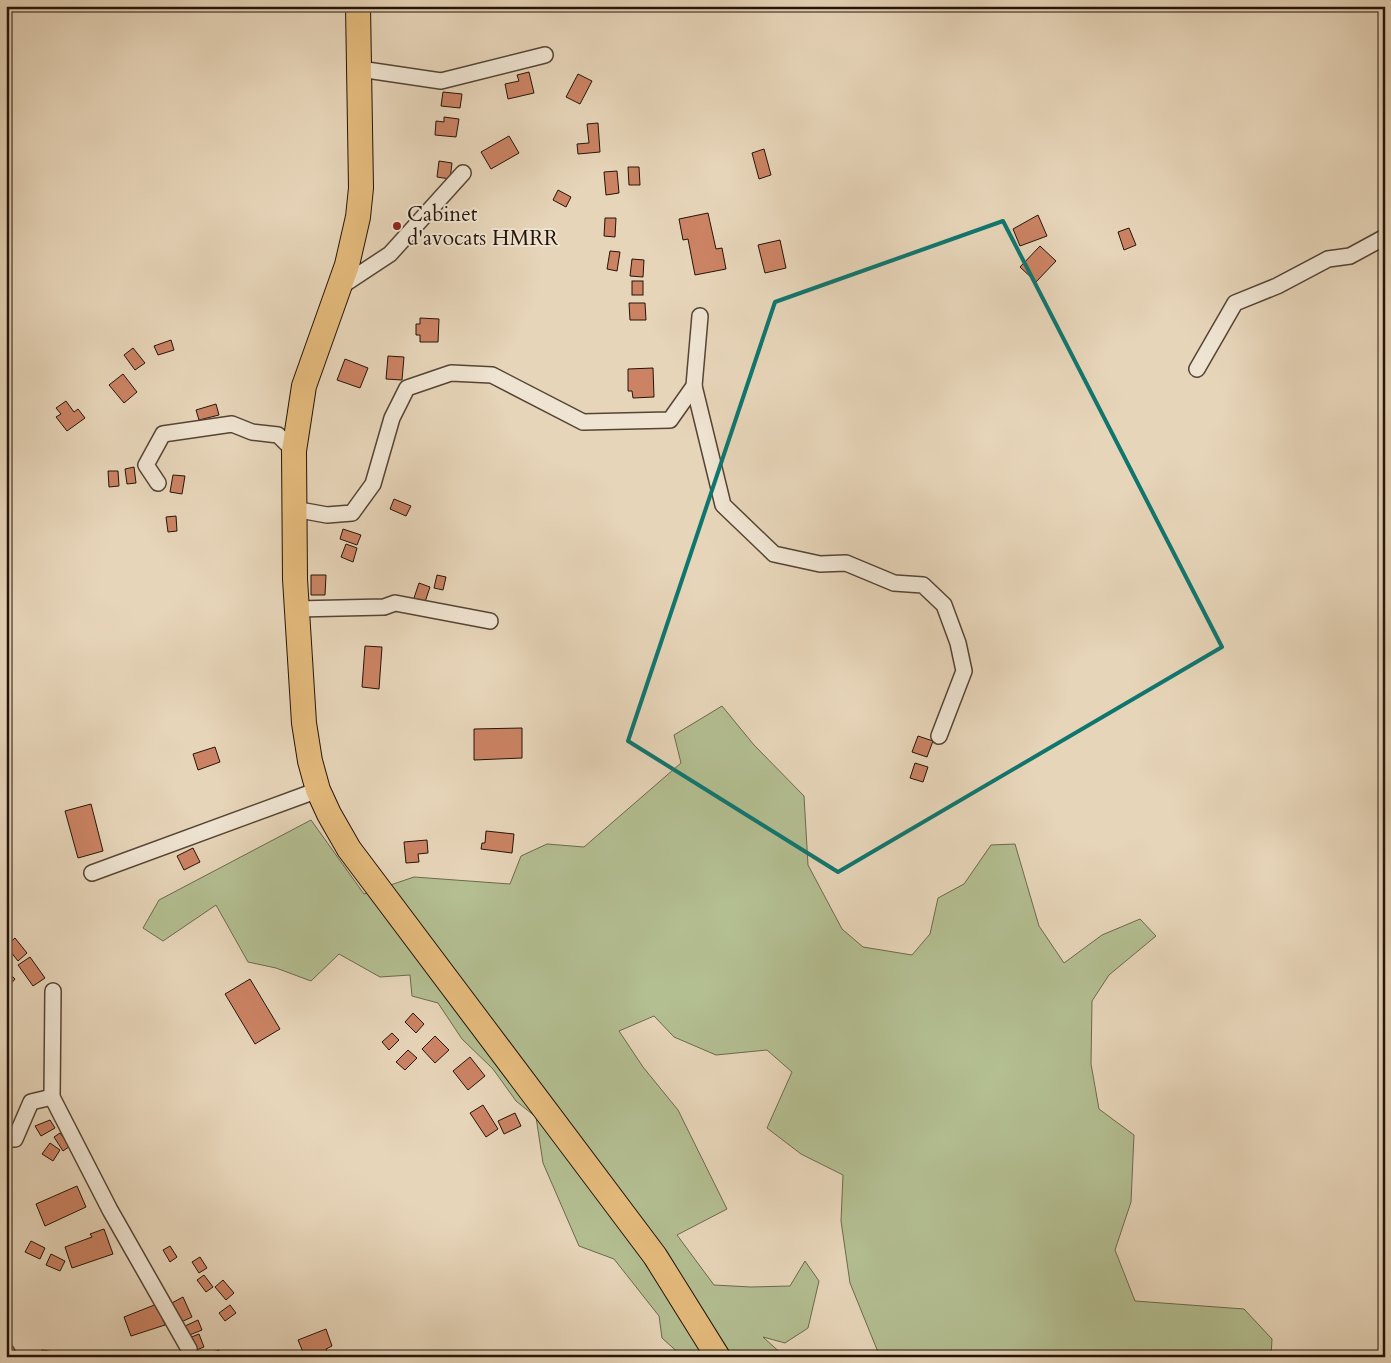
<svg xmlns="http://www.w3.org/2000/svg" width="1391" height="1363" font-family="Cardo,serif">
  <style>
    .green { fill: #b3be91; stroke: #6c694c }
    .building { fill: #cb8364; stroke: #241408 }
    .lines { fill: none; stroke-linecap: round; stroke-linejoin: round }
    .minor-casing { stroke: #554434; stroke-width: 18 }
    .primary-casing { stroke: #241408; stroke-width: 26 }
    .minor { stroke: #efe4d2; stroke-width: 15 }
    .primary { stroke: #e4ba7c; stroke-width: 24 }
    .marked { fill: none; stroke: #0f766e; stroke-width: 4; stroke-linejoin: round }
    .poi-dot { fill: #8f2418; stroke: #efe4d2; stroke-width: 2 }
    .labels { text-anchor: middle; stroke-width: 4; stroke-linejoin: round; paint-order: stroke }
    .poi-label { font-size: 21px; fill: #241408; stroke: #efe4d2; text-anchor: start }
  </style>
  <rect width="100%" height="100%" fill="#e7d5b9"/>
  <filter id="stains"><feTurbulence type="fractalNoise" baseFrequency=".004" numOctaves="4"/><feColorMatrix values="0 0 0 0 .2 0 0 0 0 .09 0 0 0 0 .02 0 0 0 .5 -.17"/></filter>
  <radialGradient id="worn" r=".72"><stop offset=".6" stop-color="#630" stop-opacity="0"/><stop offset="1" stop-color="#630" stop-opacity=".3"/></radialGradient>
  <!-- green -->
  <path class="green" d="M722,706L754,745L804,796L808,865L842,929L863,947L912,955L930,934L938,898L964,884L991,845L1015,844L1039,926L1064,963L1102,935L1140,919L1156,936L1109,975L1092,1001L1091,1064L1099,1109L1134,1135L1131,1202L1115,1250L1135,1301L1244,1309L1272,1339L1271,1357H880L850,1283L841,1221L843,1175L801,1154L767,1128L792,1072L767,1050L716,1055L674,1037L654,1016L619,1031L643,1067L678,1110L727,1209L677,1235L714,1285L751,1287L790,1286L805,1261L819,1281L808,1328L785,1343L763,1337L785,1357H683L662,1338L659,1316L614,1259L579,1246L543,1163L536,1117L516,1101L493,1069L462,1039L438,1003L412,996L410,975L380,977L339,954L311,981L276,968L248,962L216,905L163,941L143,928L159,900L311,820L364,894L414,877L510,884L521,856L547,844L584,847L681,763L674,735Z"/>
  <!-- building -->
  <g class="building">
    <path d="M529,72L534,93L508,99L505,84L519,81L517,75Z"/>
    <path d="M578,74L592,81L580,104L566,97Z"/>
    <path d="M443,92L462,94L460,108L441,106Z"/>
    <path d="M444,117L459,119L456,137L435,135L436,121L444,122Z"/>
    <path d="M598,123L600,152L578,154L577,144L589,143L587,124Z"/>
    <path d="M509,136L519,153L491,169L481,152Z"/>
    <path d="M764,149L771,175L759,179L752,153Z"/>
    <path d="M439,161L452,163L450,179L437,177Z"/>
    <path d="M628,167H639L640,185H629Z"/>
    <path d="M617,171L619,193L606,195L604,172Z"/>
    <path d="M558,190L571,197L566,207L553,200Z"/>
    <path d="M708,213L716,249L722,248L726,269L695,275L688,239L683,240L679,219Z"/>
    <path d="M1038,215L1047,236L1020,246L1013,229Z"/>
    <path d="M605,218H616L615,237L604,236Z"/>
    <path d="M1129,228L1136,245L1124,250L1118,232Z"/>
    <path d="M780,240L786,268L765,273L758,245Z"/>
    <path d="M1040,246L1056,261L1036,282L1020,267Z"/>
    <path d="M610,251L620,252L617,271L607,269Z"/>
    <path d="M632,259L644,260L643,277L630,276Z"/>
    <rect x="632" y="281" width="11" height="14"/>
    <path d="M629,303H645L646,320H630Z"/>
    <path d="M420,318L439,319L438,342H420V335H416V324H420Z"/>
    <path d="M171,340L174,350L158,355L154,346Z"/>
    <path d="M133,348L145,363L135,370L124,355Z"/>
    <path d="M388,356L404,357L402,380L386,379Z"/>
    <path d="M345,359L368,368L360,388L337,380Z"/>
    <path d="M653,368L654,397L633,398L632,391H628V369Z"/>
    <path d="M123,374L137,392L124,403L109,385Z"/>
    <path d="M66,401L74,412L78,409L85,418L67,431L56,417L61,414L56,408Z"/>
    <path d="M216,404L219,415L199,420L196,410Z"/>
    <path d="M134,467L136,483L127,484L125,469Z"/>
    <path d="M108,471H118L119,486L109,487Z"/>
    <path d="M173,475L185,476L182,494L170,492Z"/>
    <path d="M394,499L411,506L406,516L390,509Z"/>
    <path d="M176,516L177,531L168,532L166,517Z"/>
    <path d="M343,529L361,535L357,545L340,539Z"/>
    <path d="M346,544L357,548L353,562L341,557Z"/>
    <path d="M311,575H326L325,595H311Z"/>
    <path d="M437,575L446,577L443,590L434,588Z"/>
    <path d="M419,583L430,587L424,605L413,601Z"/>
    <path d="M365,646L382,647L379,689L362,687Z"/>
    <path d="M522,728V758L474,760V729Z"/>
    <path d="M918,736L933,741L927,757L912,752Z"/>
    <path d="M215,747L220,762L198,770L193,754Z"/>
    <path d="M915,763L928,767L923,782L910,778Z"/>
    <path d="M91,804L103,851L78,858L65,811Z"/>
    <path d="M486,831L514,834L512,853L481,849L482,843H485Z"/>
    <path d="M427,840L428,853L418,854L419,862L406,863L404,842Z"/>
    <path d="M193,848L200,862L184,870L177,856Z"/>
    <path d="M15,938L27,953L18,961L6,946Z"/>
    <path d="M30,957L45,978L33,986L18,965Z"/>
    <path d="M7,971L15,979L9,986L6,983Z"/>
    <path d="M250,979L280,1029L255,1044L225,994Z"/>
    <path d="M413,1013L424,1024L416,1033L405,1022Z"/>
    <path d="M392,1033L399,1040L389,1050L382,1042Z"/>
    <path d="M435,1036L449,1050L435,1063L422,1049Z"/>
    <path d="M408,1050L417,1058L405,1070L396,1062Z"/>
    <path d="M470,1057L485,1076L468,1090L453,1071Z"/>
    <path d="M483,1105L498,1129L486,1137L470,1113Z"/>
    <path d="M515,1113L521,1126L504,1134L498,1121Z"/>
    <path d="M50,1120L55,1128L41,1136L35,1126Z"/>
    <path d="M6,1121L16,1125L11,1136L6,1135Z"/>
    <path d="M60,1133L70,1146L63,1151L54,1137Z"/>
    <path d="M50,1143L60,1150L53,1161L42,1154Z"/>
    <path d="M77,1186L86,1207L45,1226L36,1204Z"/>
    <path d="M104,1229L113,1254L72,1268L65,1247L92,1237L90,1234Z"/>
    <path d="M31,1241L45,1248L40,1259L25,1252Z"/>
    <path d="M170,1246L177,1257L170,1262L163,1250Z"/>
    <path d="M51,1254L65,1261L60,1271L46,1265Z"/>
    <path d="M200,1257L207,1268L199,1273L192,1262Z"/>
    <path d="M204,1275L213,1287L206,1292L197,1280Z"/>
    <path d="M223,1280L234,1293L226,1300L215,1287Z"/>
    <path d="M183,1297L192,1317L179,1323L170,1304Z"/>
    <path d="M157,1304L165,1325L131,1336L124,1317Z"/>
    <path d="M230,1305L236,1313L225,1321L219,1313Z"/>
    <path d="M198,1320L202,1330L187,1336L183,1327Z"/>
    <path d="M326,1329L332,1346L326,1349L329,1357H308L306,1351L303,1352L298,1340Z"/>
    <path d="M199,1334L204,1347L194,1351L189,1338Z"/>
    <path d="M42,1350L54,1352L53,1357H41Z"/>
    <path d="M219,1350L221,1357H204L203,1355Z"/>
  </g>
  <g class="lines">
    <!-- minor casing -->
    <g class="minor-casing">
      <g id="minor">
        <path d="M360,69L441,81L545,55"/>
        <path d="M340,287L390,254L463,173"/>
        <path d="M1197,369L1235,303L1277,286L1328,259L1350,256L1385,237"/>
        <path d="M694,386L723,505L774,554L820,564L846,563L894,583L923,585L944,605L958,643L964,671L939,736"/>
        <path d="M158,483L146,465L163,434L232,424L252,432L278,435L294,451"/>
        <path d="M294,509L327,515L352,513L373,484L392,418L407,388L451,373L492,375L583,422L670,420L694,386L700,316"/>
        <path d="M297,609L384,607L395,603L490,621"/>
        <path d="M92,873L318,790"/>
        <path d="M53,991L52,1097L110,1210L189,1349L190,1357"/>
        <path d="M6,1139H15L31,1102L52,1097"/>
        <path d="M6,1351L9,1357"/>
      </g>
    </g>
    <!-- primary casing -->
    <g class="primary-casing">
      <path id="primary" d="M358,6L361,188L358,217L347,265L304,386L294,451L295,579L304,723L310,761L318,790L329,814L349,849L655,1256L718,1357"/>
    </g>
    <!-- minor -->
    <use href="#minor" class="minor"/>
    <!-- primary -->
    <use href="#primary" class="primary"/>
  </g>
  <!-- marked area -->
  <path class="marked" d="M1003,221L1222,647L838,872L628,741L775,302Z"/>
  <!-- markers -->
  <circle class="poi-dot" cx="397" cy="226" r="5"/>
  <g class="labels">
    <!-- poi labels -->
    <g class="poi-label">
      <text x="407" y="221">Cabinet<tspan x="407" dy="24">d'avocats HMRR</tspan></text>
    </g>
  </g>
  <!-- margin -->
  <rect width="1391" height="1363" fill="none" stroke="#e7d5b9" stroke-width="25"/>
  <rect x="8" y="8" width="1376" height="1348" fill="none" stroke="#241408" stroke-width="2.5"/>
  <rect x="12" y="12" width="1366" height="1338" fill="none" stroke="#241408"/>
  <rect width="100%" height="100%" filter="url(#stains)"/>
  <rect width="100%" height="100%" fill="url(#worn)"/>
</svg>
